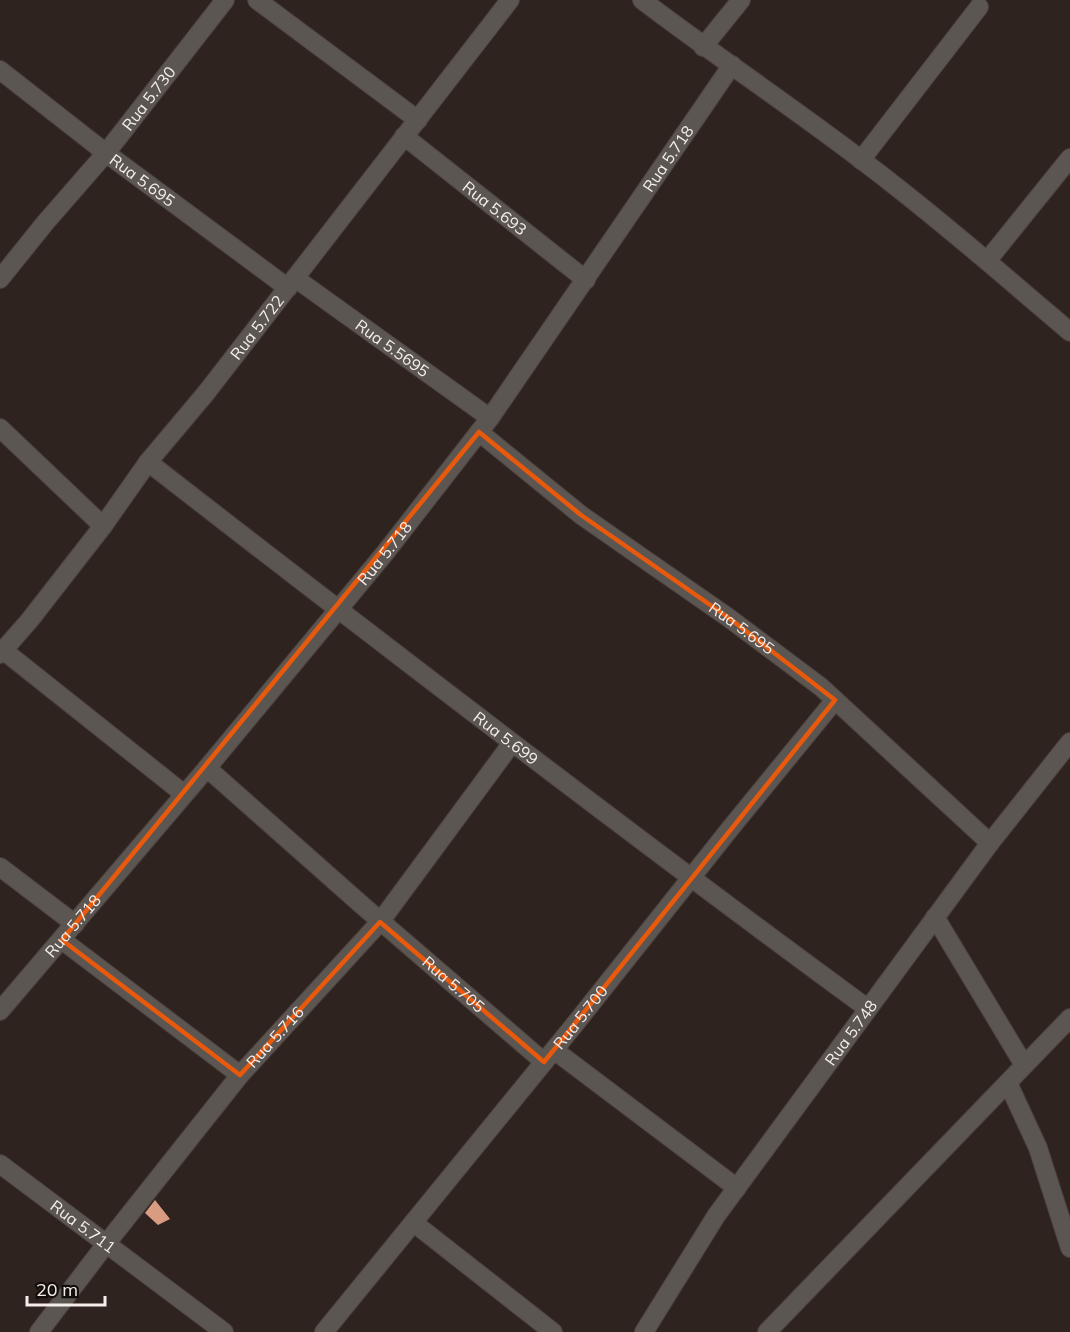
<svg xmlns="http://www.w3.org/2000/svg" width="1070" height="1332" font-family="Mulish,sans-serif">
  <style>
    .building { fill: #da9b83 }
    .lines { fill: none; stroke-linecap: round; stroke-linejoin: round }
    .minor-casing { stroke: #4b3f3b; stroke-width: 20 }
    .minor { stroke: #5c5653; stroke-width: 18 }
    .marked { fill: none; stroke: #e8590c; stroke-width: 4.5; stroke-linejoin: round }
    .labels { text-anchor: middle; stroke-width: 6; stroke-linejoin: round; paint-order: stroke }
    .street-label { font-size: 16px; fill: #f5edea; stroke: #130e0c }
  </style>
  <rect width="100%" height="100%" fill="#2f231f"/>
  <!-- building -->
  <path class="building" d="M155,1200L170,1219L158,1225L145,1213Z"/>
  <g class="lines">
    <!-- minor casing -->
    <g class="minor-casing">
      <g id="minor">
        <path d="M257,0L418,120"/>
        <path d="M642,0C713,54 788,104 859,158C932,213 1001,273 1070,332"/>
        <path d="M703,47L741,0"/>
        <path id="s1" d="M0,70L106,153L288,288"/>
        <path id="s2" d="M404,136L586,280"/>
        <path d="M861,160L979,7"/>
        <path d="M987,261L1070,158"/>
        <path id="s3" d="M295,278L490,418"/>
        <path id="s4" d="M0,279L45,223L106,153L225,0"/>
        <path d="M0,428L103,526"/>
        <path id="s5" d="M479,432L581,515L729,618L821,687L990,843"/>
        <path id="s6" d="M148,462C386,647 624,830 867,1008"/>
        <path d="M3,650L184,794"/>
        <path id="s7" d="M0,654L29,621L103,526L148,462L206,393L510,0"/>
        <path id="s8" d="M207,768L363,906L544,1062"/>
        <path d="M0,867L75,924"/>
        <path d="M935,917L1024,1065"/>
        <path d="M62,940L240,1075"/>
        <path id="s9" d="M0,1011L207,768L385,553L490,418L732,65"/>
        <path d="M554,1050L737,1188"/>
        <path d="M1008,1083L1038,1148L1070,1248"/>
        <path id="s10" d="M0,1164L224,1332"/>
        <path d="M414,1223L553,1332"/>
        <path id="s11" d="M39,1332L106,1244L240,1075L380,922L512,743"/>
        <path id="s12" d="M324,1332L575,1024L729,830L835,700"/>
        <path id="s13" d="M644,1332L716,1216L990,843L1070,742"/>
        <path d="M767,1332L1070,1018"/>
      </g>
    </g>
    <!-- minor -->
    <use href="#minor" class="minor"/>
  </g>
  <!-- marked area -->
  <path class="marked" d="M479,432L581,515L729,618L835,700L544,1062L380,922L240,1075L62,940Z"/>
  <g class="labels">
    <!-- street labels -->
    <g class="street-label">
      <text dy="6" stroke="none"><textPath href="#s4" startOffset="234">Rua 5.730</textPath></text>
      <text dy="6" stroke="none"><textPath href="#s9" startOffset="1084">Rua 5.718</textPath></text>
      <text dy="6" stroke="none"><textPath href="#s1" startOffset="180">Rua 5.695</textPath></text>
      <text dy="6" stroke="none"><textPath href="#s2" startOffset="116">Rua 5.693</textPath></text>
      <text dy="6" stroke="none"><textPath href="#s7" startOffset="416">Rua 5.722</textPath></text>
      <text dy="6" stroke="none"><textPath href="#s3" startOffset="120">Rua 5.5695</textPath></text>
      <text dy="6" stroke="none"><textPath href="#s9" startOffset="598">Rua 5.718</textPath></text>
      <text dy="6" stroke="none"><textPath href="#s5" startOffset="328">Rua 5.695</textPath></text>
      <text dy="6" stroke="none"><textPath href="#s6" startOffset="452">Rua 5.699</textPath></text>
      <text dy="6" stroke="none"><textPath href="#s9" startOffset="112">Rua 5.718</textPath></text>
      <text dy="6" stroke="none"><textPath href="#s8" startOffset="328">Rua 5.705</textPath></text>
      <text dy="6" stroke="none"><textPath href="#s12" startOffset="406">Rua 5.700</textPath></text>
      <text dy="6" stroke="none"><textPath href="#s13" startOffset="364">Rua 5.748</textPath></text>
      <text dy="6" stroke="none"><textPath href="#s11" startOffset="378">Rua 5.716</textPath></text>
      <text dy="6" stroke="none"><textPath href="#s10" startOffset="104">Rua 5.711</textPath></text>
    </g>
  </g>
  <!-- scale -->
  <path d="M27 1296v9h78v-9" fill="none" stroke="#f5edea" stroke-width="3"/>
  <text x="36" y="1296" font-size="18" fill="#f5edea" stroke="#130e0c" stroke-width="4.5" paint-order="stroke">20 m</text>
</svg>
